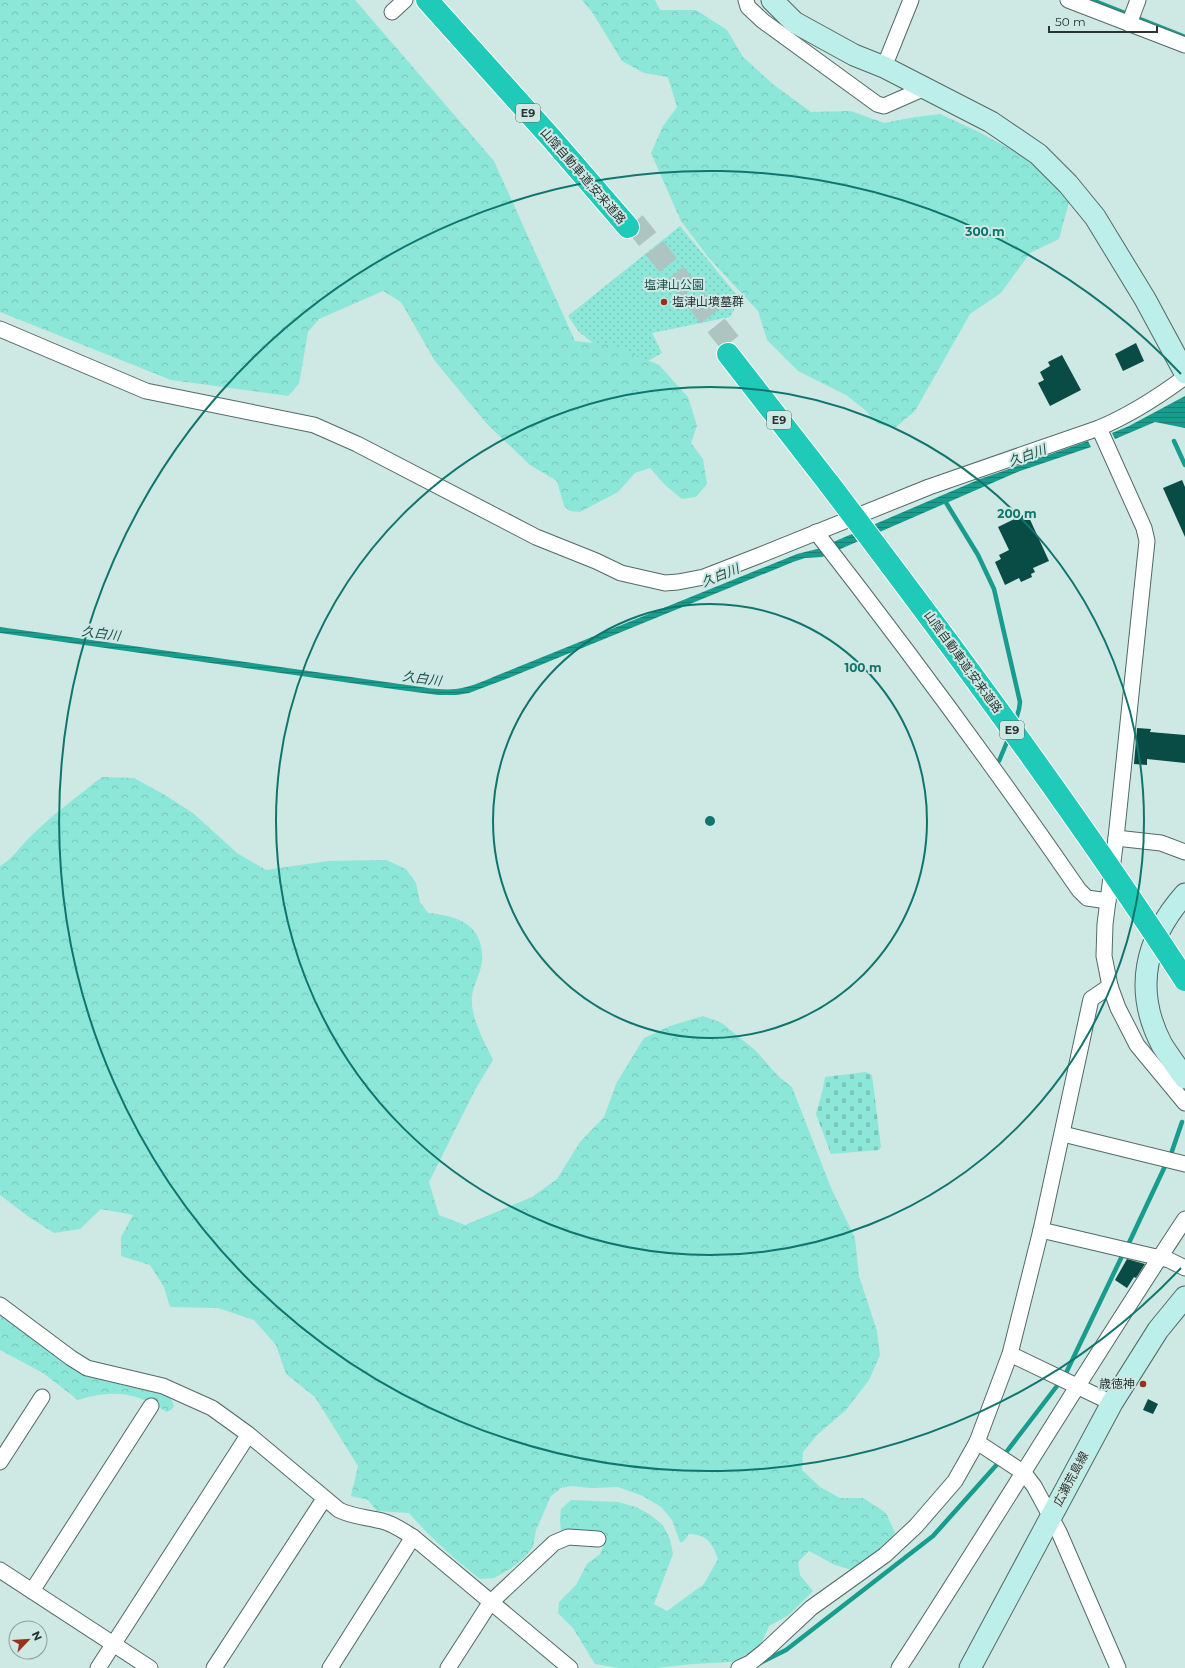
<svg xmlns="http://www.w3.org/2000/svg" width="1185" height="1668" font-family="Montserrat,'Noto Sans JP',sans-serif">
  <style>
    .grass { fill: url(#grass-dots) }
    .forest { fill: url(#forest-crowns) }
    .cemetery { fill: url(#cemetery-stones) }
    .water { fill: url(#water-rules) }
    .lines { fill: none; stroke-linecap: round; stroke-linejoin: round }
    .stream { stroke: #189c8d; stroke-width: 4.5 }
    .building { fill: #084c45 }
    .highway-tunnel { stroke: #adc4c0; stroke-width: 22; stroke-dasharray: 22 11; stroke-linecap: butt }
    .street-casing { stroke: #536a66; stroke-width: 17 }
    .secondary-casing { stroke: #536a66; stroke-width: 23 }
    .highway-casing { stroke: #fff; stroke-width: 24 }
    .street { stroke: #fff; stroke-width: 15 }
    .secondary { stroke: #bcefea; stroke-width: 21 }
    .highway { stroke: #1fcab8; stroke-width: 22 }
    .highway-bridge-casing { stroke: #fff; stroke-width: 24; stroke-linecap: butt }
    .highway-bridge { stroke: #1fcab8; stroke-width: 22 }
    .ring { fill: none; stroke: #0f766e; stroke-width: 2 }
    .poi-dot { fill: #99301b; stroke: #cee8e3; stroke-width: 1.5 }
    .labels { text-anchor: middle; stroke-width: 4; stroke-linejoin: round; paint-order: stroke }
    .shield { fill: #cee8e3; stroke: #5b6a68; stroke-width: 1 }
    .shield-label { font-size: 11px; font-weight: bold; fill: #2a3433 }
    .street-label { font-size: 12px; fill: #2a3433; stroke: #cee8e3 }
    .park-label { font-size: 12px; fill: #1f514a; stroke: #cee8e3 }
    .poi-label { font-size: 12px; fill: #2a3433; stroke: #cee8e3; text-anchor: start }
    .water-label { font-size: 13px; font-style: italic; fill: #1d4f48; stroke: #cee8e3 }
    .centre { fill: #0f766e; stroke: #cee8e3; stroke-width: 2 }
    .ring-label { font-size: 12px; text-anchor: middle; font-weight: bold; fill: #0f766e; stroke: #cee8e3; stroke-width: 4; stroke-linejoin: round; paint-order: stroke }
  </style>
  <defs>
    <pattern id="grass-dots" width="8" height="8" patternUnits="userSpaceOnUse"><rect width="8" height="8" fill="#8ce7d9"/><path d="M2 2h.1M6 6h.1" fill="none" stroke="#79c7bb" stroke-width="1.8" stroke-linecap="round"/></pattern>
    <pattern id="forest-crowns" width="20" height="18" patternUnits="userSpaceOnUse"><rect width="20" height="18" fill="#8ce7d9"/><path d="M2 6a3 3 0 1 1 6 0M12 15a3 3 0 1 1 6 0" fill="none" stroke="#79c7bb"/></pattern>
    <pattern id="cemetery-stones" width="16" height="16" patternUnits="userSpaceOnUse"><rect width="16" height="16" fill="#8ce7d9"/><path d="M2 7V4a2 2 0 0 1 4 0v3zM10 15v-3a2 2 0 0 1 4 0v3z" fill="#79c7bb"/></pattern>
    <pattern id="water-rules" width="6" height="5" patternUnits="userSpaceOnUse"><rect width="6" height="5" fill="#189c8d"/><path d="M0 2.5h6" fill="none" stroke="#168074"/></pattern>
  </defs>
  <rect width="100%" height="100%" fill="#cee8e3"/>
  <!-- grass -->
  <path class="grass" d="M680,226L740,299L730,317L652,333L662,353L644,363L601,349L579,332L568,316Z"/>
  <!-- forest -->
  <g class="forest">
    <path d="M0,0H355L494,161L575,341L613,345L659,365L688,397L697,426L691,443L703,459L707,484L696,497L682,499L665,485L650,468L635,473L618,492L580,512L570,511L564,506L557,481L530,465L487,424L435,361L401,302L383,291L319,319L308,332L299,384L288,396L171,380L0,312Z"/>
    <path d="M582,0H655L660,10H696L727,30L743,57L774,85L811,112L851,111L884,123L915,117L940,114L979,132L1017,153L1047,175L1069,202L1059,239L1030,253L1001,293L970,314L915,411L896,427L878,424L864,409L846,395L798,371L767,340L758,311L708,257L681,221L651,153L663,126L677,107L668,77L644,73L622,61L592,12Z"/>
    <path d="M102,777L134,778L163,794L193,813L237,853L266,870L328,861L386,860L406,869L416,883L420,902L428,913C459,916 484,925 482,961C481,973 473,985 472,997C470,1017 485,1043 493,1060L475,1090L429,1182L439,1215L465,1225L532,1197L557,1179L580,1142L604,1117L617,1082L644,1038L670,1026L703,1016L722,1023L756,1051L778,1076L792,1087L831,1188L855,1238L859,1276L877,1331L880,1355L869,1380L846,1410L817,1435L803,1452L802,1470L820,1487L840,1498H863L886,1513L895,1533L879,1552L852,1570L835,1565L809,1551L798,1562L800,1575L813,1591L789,1615L769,1626L759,1649L731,1662L693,1664L655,1668H619L595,1664L573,1628L558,1613L559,1602L576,1585L587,1564L600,1554L604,1545L603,1534L587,1530L573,1533L561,1531L560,1520L561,1509L571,1500L618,1502L636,1507L649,1514L663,1525L670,1539L673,1554L654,1604L667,1611L704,1584L718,1559C712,1542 707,1535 689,1534L683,1542H680L672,1520L661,1507L643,1496L618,1487L591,1488L571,1486L561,1488L551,1496L536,1530L533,1547L524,1558L510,1569L494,1578L480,1579C454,1559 431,1538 409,1513L377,1511L368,1500L351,1496L358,1466L315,1397L286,1374L276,1345L254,1320L218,1308L170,1307L164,1287L150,1265L121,1256V1237L133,1215L101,1209L80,1229L54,1233L29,1217L0,1195V866C13,859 20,846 31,836C53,814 78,796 102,777Z"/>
    <path d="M0,1312L38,1340L160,1390L171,1399L174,1406L171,1410L167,1412C136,1392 113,1389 78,1400L43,1373L0,1350Z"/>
  </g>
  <!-- cemetery -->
  <path class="cemetery" d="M866,1072L872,1075L881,1147L879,1150L831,1154L816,1114L823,1089L825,1077Z"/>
  <!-- water -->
  <g class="water">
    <path d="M1185,396V428L1155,422L1115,439L1112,433L1129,426Z"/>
    <path d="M1088,441L1091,447L1020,471L822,557L805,558L793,562L506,679L469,693L457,695H438L400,690L0,633V627L400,684C418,686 438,691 456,689C472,687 488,679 503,673L797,554L817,549L980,479Z"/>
  </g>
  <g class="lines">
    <!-- stream -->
    <g class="stream">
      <path d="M1092,0L1185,37"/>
      <path d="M1174,441L1185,465"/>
      <path d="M945,501L978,555L994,589L1020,702L1019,709L1015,723"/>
      <path d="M999,761L1009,737"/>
      <path d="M1171,1154L1182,1122"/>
      <path d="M1128,1245L1166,1164"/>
      <path d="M1066,1373L1123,1254"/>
      <path d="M1004,1455L1060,1382"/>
      <path d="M760,1663L786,1650L933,1536L1000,1461"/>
    </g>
  </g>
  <!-- building -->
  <g class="building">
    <path d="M1136,343L1144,361L1123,371L1115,354Z"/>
    <path d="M1062,355L1081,390L1050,406L1038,383L1044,380L1040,372L1050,366L1048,362Z"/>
    <path d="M1182,480L1185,487V537L1163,488Z"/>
    <path d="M1027,513L1049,561L1033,568L1035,572L1031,574L1032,577L1021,582L1019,578L1005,585L995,562L1001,559L999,555L1009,550L998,527Z"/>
    <path d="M1137,728L1151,729L1150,732L1185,735V763L1147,759V765L1134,764Z"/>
    <path d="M1127,1259L1145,1264L1136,1278L1134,1277L1127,1288L1115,1280Z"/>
    <path d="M1148,1399L1158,1404L1153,1414L1143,1410Z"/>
  </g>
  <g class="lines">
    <!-- highway-tunnel -->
    <path class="highway-tunnel" d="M634,222L735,349"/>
    <!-- street casing -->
    <g class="street-casing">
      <g id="street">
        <path d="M746,0L748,7L763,21L877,104L884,106L925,88"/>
        <path d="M1068,0L1185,45"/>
        <path d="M392,12L405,0"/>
        <path d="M1129,24L1138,0"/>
        <path d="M884,67L911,0"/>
        <path d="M0,329L146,391L314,425L357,444L536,537L596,561L621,573L665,583L678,582L704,577L758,556L929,487L1099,428C1130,415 1158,397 1185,377"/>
        <path d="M1099,428L1144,528L1147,541L1116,838L1105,924L1104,956L1110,986L1118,1008L1137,1045L1185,1103"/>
        <path d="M816,532C907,649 995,768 1079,890L1087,898L1108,901"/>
        <path d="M1116,838L1161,843L1185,852"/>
        <path d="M1063,1134L1185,1164"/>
        <path d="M1041,1230L1169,1260L1185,1268"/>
        <path d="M0,1305L71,1358L87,1368L163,1386L212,1408L248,1434L339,1510C353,1517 367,1517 382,1521C394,1524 403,1531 413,1537L570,1668"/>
        <path d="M1010,1354L1112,1403"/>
        <path d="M977,1442L1024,1473L1034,1486L1059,1532L1118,1668"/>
        <path d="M0,1462L42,1397"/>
        <path d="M0,1570L150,1668"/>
        <path d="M32,1591L151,1406"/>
        <path d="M98,1668L245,1440"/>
        <path d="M214,1668L324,1499"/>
        <path d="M330,1668L413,1537"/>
        <path d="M448,1668L490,1603L554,1543L568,1537L598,1539"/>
        <path d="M739,1668L750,1663L765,1651L811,1608L885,1555L916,1526L955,1481L977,1442L1010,1354L1041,1230L1091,999L1110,986"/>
        <path d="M899,1668C996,1519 1087,1367 1185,1219"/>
      </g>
    </g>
    <!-- secondary casing -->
    <g class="secondary-casing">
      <g id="secondary">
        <path d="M772,0L794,22L854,55L884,67L991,122L1038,154L1068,184L1095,217L1145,299L1185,373"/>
        <path d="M1185,894C1145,939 1133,990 1162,1045C1169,1056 1177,1067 1185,1078"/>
        <path d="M970,1668L1112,1403L1158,1330L1185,1297"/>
      </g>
    </g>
    <!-- highway casing -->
    <g class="highway-casing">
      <g id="highway">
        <path d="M427,0L552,139L628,227"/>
        <path d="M728,354L830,485"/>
      </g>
    </g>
    <!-- street -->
    <use href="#street" class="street"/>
    <!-- secondary -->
    <use href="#secondary" class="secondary"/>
    <!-- highway -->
    <use href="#highway" class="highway"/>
    <!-- highway-bridge casing -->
    <g class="highway-bridge-casing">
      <path id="highway-bridge" d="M830,485C953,647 1074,810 1185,980"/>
    </g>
    <!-- highway-bridge -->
    <use href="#highway-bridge" class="highway-bridge"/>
  </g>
  <!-- distance rings -->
  <g class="ring">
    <circle cx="710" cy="821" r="217"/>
    <circle cx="710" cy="821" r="434"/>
    <path d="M1181 1268A650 650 0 1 1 1181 374"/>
  </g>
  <!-- markers -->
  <g class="poi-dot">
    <circle cx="664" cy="302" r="4"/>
    <circle cx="1143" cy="1384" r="4"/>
  </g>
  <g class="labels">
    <!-- shield labels -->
    <g class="shield">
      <rect x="516" y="104" width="24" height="18" rx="3"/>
      <rect x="767" y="411" width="24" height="18" rx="3"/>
      <rect x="1000" y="721" width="24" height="18" rx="3"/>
    </g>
    <g class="shield-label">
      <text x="528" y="117">E9</text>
      <text x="779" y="424">E9</text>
      <text x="1012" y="734">E9</text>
    </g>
    <!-- street labels -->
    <g class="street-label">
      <text transform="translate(583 176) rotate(49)" y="4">山陰自動車道;安来道路</text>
      <text transform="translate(963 662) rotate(54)" y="4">山陰自動車道;安来道路</text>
      <text transform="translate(1071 1479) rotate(-62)" y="4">広瀬荒島線</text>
    </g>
    <!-- park labels -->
    <g class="park-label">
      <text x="674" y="289">塩津山公園</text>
    </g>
    <!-- poi labels -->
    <g class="poi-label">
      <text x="672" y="306">塩津山墳墓群</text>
      <text x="1135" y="1388" text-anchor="end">歳徳神</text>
    </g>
    <!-- water labels -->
    <g class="water-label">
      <text transform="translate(1027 455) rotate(-20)" y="5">久白川</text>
      <text transform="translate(720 575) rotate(-22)" y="5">久白川</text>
      <text transform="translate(101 633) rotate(8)" y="5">久白川</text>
      <text transform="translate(422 678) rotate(8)" y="5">久白川</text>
    </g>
  </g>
  <circle cx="710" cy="821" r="6" class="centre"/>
  <g class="ring-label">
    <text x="985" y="236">300 m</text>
    <text x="1017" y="518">200 m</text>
    <text x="863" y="672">100 m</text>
  </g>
  <!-- north arrow -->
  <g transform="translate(28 1640) rotate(65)"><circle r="19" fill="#cee8e3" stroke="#8ca09d"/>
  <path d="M0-3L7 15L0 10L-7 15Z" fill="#99301b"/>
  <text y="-6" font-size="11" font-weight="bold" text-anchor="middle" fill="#2a3433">N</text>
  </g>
  <!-- scale -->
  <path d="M1049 26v6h108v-6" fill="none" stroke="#2a3433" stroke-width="2"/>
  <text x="1055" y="26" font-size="12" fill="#2a3433" stroke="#cee8e3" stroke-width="3" paint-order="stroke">50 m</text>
</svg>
